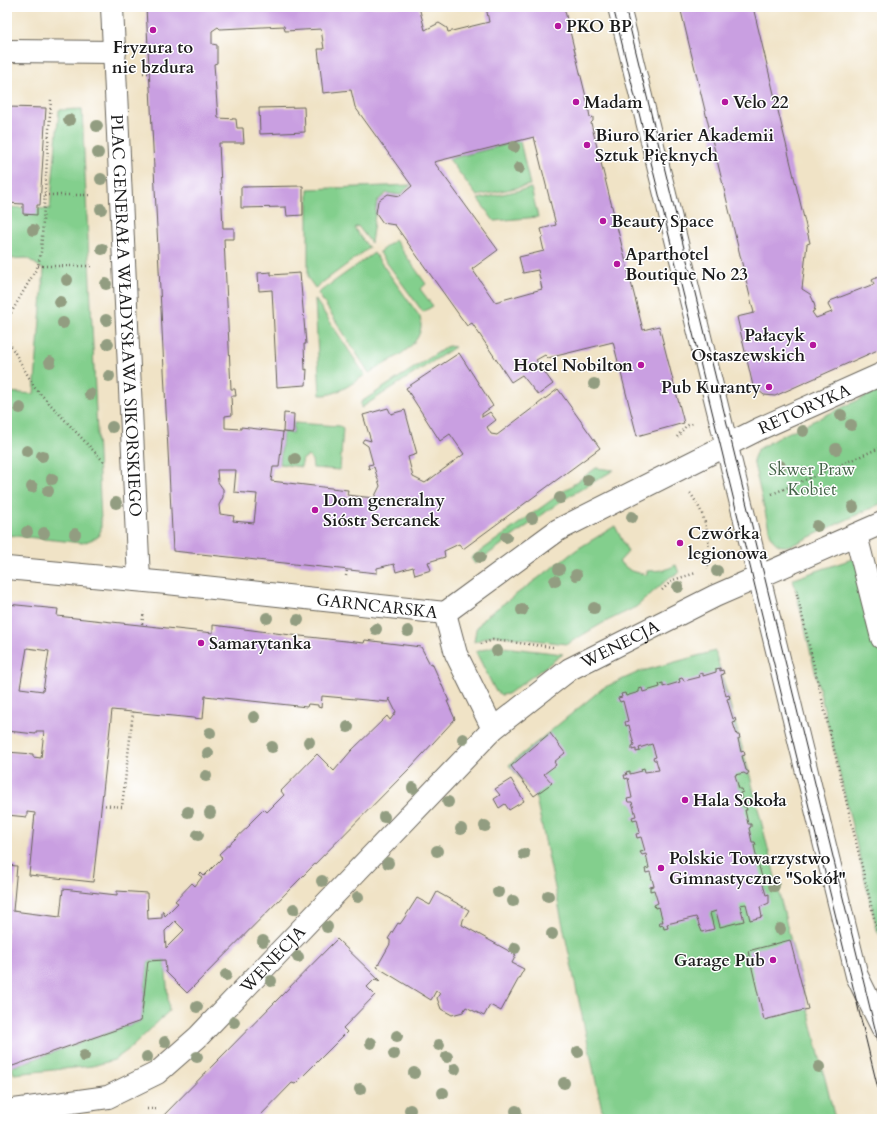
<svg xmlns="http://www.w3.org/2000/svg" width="889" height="1126" font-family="Cardo,serif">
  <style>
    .green { fill: #83cf8d; stroke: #507654 }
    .building { fill: #c99fe1; fill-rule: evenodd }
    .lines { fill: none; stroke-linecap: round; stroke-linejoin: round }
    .minor-casing { stroke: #666258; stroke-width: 24 }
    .tertiary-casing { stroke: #666258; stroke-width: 24 }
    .path { stroke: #666258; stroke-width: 2.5; stroke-dasharray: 1 3; stroke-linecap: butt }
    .minor { stroke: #fff; stroke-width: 22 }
    .tertiary { stroke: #fff; stroke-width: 22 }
    .tram { stroke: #1c1c1c; stroke-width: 1 }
    .tree { fill: #929d81 }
    .poi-dot { fill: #b5179e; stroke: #fff; stroke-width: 1.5 }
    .labels { text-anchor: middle; stroke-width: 3; stroke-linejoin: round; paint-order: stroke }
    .poi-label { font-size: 17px; font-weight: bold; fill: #1c1c1c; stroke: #fff; text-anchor: start }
    .street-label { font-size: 17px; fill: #1c1c1c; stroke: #fff }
    .park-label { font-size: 17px; fill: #456449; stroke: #fff }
  </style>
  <rect width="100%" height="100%" fill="#fff"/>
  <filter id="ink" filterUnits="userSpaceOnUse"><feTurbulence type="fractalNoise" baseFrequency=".025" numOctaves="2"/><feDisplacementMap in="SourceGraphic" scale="8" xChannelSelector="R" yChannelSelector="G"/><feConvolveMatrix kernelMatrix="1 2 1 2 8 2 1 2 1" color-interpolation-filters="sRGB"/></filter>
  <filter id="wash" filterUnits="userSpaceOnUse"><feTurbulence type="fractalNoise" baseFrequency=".012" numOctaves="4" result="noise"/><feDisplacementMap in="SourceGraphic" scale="16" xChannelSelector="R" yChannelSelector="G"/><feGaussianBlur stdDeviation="0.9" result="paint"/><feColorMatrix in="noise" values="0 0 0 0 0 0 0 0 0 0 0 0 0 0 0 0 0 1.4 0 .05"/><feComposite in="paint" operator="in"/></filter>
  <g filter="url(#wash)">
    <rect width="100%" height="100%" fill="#f0e3c6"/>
    <!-- green -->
    <g class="green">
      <path d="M82,109L101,520V530L98,537L83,543L7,535V392L34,394L44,270L27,258L7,259V207L50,209L59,110Z"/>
      <path d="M520,141L530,185L477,196L449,159Z"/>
      <path d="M411,185L400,195L387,193L377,201L371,243L358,226L354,228L369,248L315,288L308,278V189Z"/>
      <path d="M531,188L538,217L494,221L478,199Z"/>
      <path d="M395,240L426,284L420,289L433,306L423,312L379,252Z"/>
      <path d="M374,253L420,317C428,346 389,360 369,373L318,293Z"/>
      <path d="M315,299L365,375C351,384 336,396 320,395Z"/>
      <path d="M448,346L455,347L361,408V402Z"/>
      <path d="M882,389V503L797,543C786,547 778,549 771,537L753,460L757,450L779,437Z"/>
      <path d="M294,423L340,426L343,428L340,470L313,468L312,460L308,456L303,459L301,467L280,464L283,432L293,433Z"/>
      <path d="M596,468L614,470L561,501L475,564L471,558Z"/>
      <path d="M615,526L628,552L619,562L631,571L647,575V571L665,570L676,565L679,573L670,577L636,607L603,623L567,644L493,635L474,642L476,629L484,618L579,548Z"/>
      <path d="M861,556L882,641V939L877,930L793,579Z"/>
      <path d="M494,646L563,654L508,694L501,695L495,690L476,652Z"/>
      <path d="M715,651L750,776L835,1119H593L603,1115L536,798L509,765L603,688L639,672Z"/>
      <path d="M165,960L169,1011L132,1047L114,1060L92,1066L14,1074L12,1067L141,1021L148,961Z"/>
    </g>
    <g id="blocks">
      <!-- building -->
      <g class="building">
        <path d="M146,7H419L425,30L439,23L447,28L448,32L489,22L486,7H564L587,101H588L589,104L588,105L590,118L593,117V121L591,123L643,330L659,326L684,423L637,436L613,342L548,358L545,355L536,360L553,384L538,395L522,375L511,382L472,323L467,326L395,225L383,223L376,213L378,201L388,194L400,196L412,186L355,107L351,90L323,93L318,49H324L321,29L285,31L284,26L220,29L218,27L212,31V44L217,45V63L214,64L218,118L236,119L237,128H243L244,143H219L223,228H234V239H224L231,389H235L236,396H231L232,415L225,416V428L241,429V427L283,432L279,467H273L271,481L348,490L347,495L374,498L380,486L374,467L369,469L368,465L373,464L368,446L362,442L364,439L371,441L363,415L388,408L391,414L405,410L417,454L408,457L413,477L425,483L464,454L450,434L440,441L406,388L459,353L493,406L482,414V417L490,412L496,420L487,427L491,434L497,435L558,389L600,448L463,549L459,544L444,551L445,557L428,562L431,570L415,575L413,567L396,572L394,564L377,568V573L173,551ZM534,137L556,225L541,229L543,237L541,238L544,251L519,257L523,273L538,270L542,289L495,302L472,269L498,250L434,162ZM217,470H236L234,492L257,494L254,523L233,521L234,516L220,514L219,505L223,497V489L218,482Z"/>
        <path d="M680,7H753L810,243L807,244L802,289L810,294L813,300L815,307L814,311L812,312L816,318L832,312L828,305L830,301L874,284L872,280L882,275V348L775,396L764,395L753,386L737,317L754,313Z"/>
        <path d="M7,107L46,108L40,205H37V215L23,214V204L7,203Z"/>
        <path d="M304,107L305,132L260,134L259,108Z"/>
        <path d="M303,186V215L287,216L286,207L241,208V187Z"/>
        <path d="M271,272V275L300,273L306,344H304L305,370L307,369L306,385L277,387L272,290L259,291L258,273Z"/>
        <path d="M284,413L294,414L293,433L283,432Z"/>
        <path d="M7,604L58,609L57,616L213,633V625L291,635L364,643L365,640L421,647L430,664L432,663L449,701H447L455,719L411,767L187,993L166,972L165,960L148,961L141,1021L7,1068V865L17,866L13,911L60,917L63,889L117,895V891L147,893L148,919L162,918V913L163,911L165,916L178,903L175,901L192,883L195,886L202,877L199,875L201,873L204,876L222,858L219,854L250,825L249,824L264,809L267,812L284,795L281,791L317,754L334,771L351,751L387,716L390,720L396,712L389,698L388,702L322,696L321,708L318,707V705L308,704L307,707L205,696L203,719L112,710L93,882L29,875L35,813L27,812V817L7,815V752L33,754V757L41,758L44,731H36V734L7,731ZM27,648L49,651L43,691L20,688ZM175,921L184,930L166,948L165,931Z"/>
        <path d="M720,668V671L723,670L724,674L721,675L726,696L729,695L730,698L727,699L733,719L735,718L736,722L733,723L737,735H739L740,738L738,739L741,752L744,751L745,755L742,756L746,770L749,772L747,775L744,773L735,775L739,789H742L743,792L740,793L744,807L746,806L747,810H745L748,824H751V827L749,828L752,842H755L756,845H754L757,860L760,859V862L758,863L762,877H764L765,880L762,881L766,895L769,894V903L760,907L762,917L750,920L746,904L740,905L744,921L720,927L716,911L710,913L714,929L702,932L696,917L667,924L668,928L664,929L663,925L660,926L659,922H663L659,907L655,908L654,905L658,903L654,890L650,891V887L654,886L650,872L646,873L645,869L649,868L646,854L642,855L640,852L645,851L641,837L637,838L636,834L640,833L637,819L633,820L632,817L636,816L632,802H628L627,799L632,798L628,778L625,779L624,775H627L626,772L630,771V774L642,771L641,769L644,768L645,772L659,770L656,760H654L653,758L656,757L652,744L639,748L640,751L636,752V749L632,750V746L634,745L629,725L626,726L625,722L628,721L623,701L620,702L618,698L622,697L621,694L625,693L626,696L639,692V689L642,688L643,692L660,687L659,684L663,683V687L680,682L679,679L682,678L684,681L700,677L699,674L703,673V676L716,672V669Z"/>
        <path d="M550,733L565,753L554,762L556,765L544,774L552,783L534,796L511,766Z"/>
        <path d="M511,779L524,801L509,810L505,804L499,808L494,799L500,795L495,789Z"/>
        <path d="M437,892L469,910L463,920L462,925L516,955L512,963L524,969L501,1011L490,1005L484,1016L466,1007L463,1012L452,1015L441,1009L437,998L440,993L436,991L431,1000L377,967L390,944V940L388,939L398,923L400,924L403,920L417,898L430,905Z"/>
        <path d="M337,939L380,981L375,979L367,987L375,995L343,1028L347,1032L295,1084L292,1083L257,1119H160Z"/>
        <path d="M790,940L808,1009L764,1020L748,951Z"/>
      </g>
    </g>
  </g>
  <g filter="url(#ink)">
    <use href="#blocks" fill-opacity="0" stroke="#666258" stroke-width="1"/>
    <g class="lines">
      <!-- minor casing -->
      <g class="minor-casing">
        <g id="minor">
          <path id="s1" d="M112,7L139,580"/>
          <path d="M7,51L115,52"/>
          <path d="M856,535L882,638"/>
          <path id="s2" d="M7,568L167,583L445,613L558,530L759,429L882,374"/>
          <path d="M445,613L456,654L493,729"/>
          <path id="s3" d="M7,1111L108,1097L157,1073L198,1037L493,729L570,669L715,596L882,523"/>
        </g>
      </g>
      <!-- tertiary casing -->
      <g class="tertiary-casing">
        <path id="tertiary" d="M619,7L857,976L882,1027"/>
      </g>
      <!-- path -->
      <g class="path">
        <path d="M143,73H149"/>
        <path d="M40,195H92"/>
        <path d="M38,266H94"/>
        <path d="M7,320L38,266L41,252L51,99"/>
        <path d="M7,339L35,388L105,463"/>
        <path d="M677,437L686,426L693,423"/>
        <path d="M690,493C708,517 710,540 708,569"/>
        <path d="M772,494L882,447"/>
        <path d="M346,576L347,570"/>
        <path d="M662,590L673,580L696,573"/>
        <path d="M796,590L877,930L882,939"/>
        <path d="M142,624L144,612"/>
        <path d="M481,644L493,640L553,647"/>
        <path d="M101,805L122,807L133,712"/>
        <path d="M147,1109H159"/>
      </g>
      <!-- minor -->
      <use href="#minor" class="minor"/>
      <!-- tertiary -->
      <use href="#tertiary" class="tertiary"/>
      <!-- tram -->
      <g class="tram">
        <path d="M613,7L882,1105"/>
        <path d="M625,7L882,1057"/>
      </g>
    </g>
    <!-- trees -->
    <g class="tree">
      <circle cx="69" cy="120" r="6"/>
      <circle cx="97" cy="126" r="6"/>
      <circle cx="514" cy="147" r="6"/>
      <circle cx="98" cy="153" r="6"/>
      <circle cx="519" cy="168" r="6"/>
      <circle cx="101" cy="179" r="6"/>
      <circle cx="101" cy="209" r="6"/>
      <circle cx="33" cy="230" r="6"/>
      <circle cx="102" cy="249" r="6"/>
      <circle cx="67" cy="280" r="6"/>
      <circle cx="106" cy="284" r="6"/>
      <circle cx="60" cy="302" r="6"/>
      <circle cx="106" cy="320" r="6"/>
      <circle cx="63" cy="323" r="6"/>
      <circle cx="108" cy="344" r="6"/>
      <circle cx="50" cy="362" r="6"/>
      <circle cx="109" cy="376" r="6"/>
      <circle cx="594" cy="384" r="6"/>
      <circle cx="90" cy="394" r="6"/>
      <circle cx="20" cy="408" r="6"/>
      <circle cx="841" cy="415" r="6"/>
      <circle cx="851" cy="425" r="6"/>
      <circle cx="112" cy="427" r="6"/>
      <circle cx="803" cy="431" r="6"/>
      <circle cx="836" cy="449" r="6"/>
      <circle cx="27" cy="451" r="6"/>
      <circle cx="42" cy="456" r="6"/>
      <circle cx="295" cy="459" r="6"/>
      <circle cx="780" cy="466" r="6"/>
      <circle cx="52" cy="479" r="6"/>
      <circle cx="588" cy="480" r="6"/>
      <circle cx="32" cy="487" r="6"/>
      <circle cx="48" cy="491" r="6"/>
      <circle cx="560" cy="498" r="6"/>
      <circle cx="116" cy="503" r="6"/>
      <circle cx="853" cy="507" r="6"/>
      <circle cx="632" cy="517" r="6"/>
      <circle cx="532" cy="518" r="6"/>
      <circle cx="817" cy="526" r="6"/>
      <circle cx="27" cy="532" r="6"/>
      <circle cx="44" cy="533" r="6"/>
      <circle cx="75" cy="534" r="6"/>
      <circle cx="506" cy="537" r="6"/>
      <circle cx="480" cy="557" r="6"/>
      <circle cx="559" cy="569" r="6"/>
      <circle cx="717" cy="571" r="6"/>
      <circle cx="576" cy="575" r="6"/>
      <circle cx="555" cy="581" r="6"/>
      <circle cx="678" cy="587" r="6"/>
      <circle cx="594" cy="608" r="6"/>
      <circle cx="522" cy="610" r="6"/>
      <circle cx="267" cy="618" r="6"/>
      <circle cx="298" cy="620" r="6"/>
      <circle cx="376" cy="629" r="6"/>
      <circle cx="408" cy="631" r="6"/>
      <circle cx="497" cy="651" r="6"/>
      <circle cx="254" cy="717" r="6"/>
      <circle cx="348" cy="727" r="6"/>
      <circle cx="210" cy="733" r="6"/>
      <circle cx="463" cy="739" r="6"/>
      <circle cx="309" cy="742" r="6"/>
      <circle cx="272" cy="747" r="6"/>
      <circle cx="208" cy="753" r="6"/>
      <circle cx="206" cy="776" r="6"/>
      <circle cx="413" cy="788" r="6"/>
      <circle cx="448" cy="802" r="6"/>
      <circle cx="188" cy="812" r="6"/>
      <circle cx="210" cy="813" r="6"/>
      <circle cx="384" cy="817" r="6"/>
      <circle cx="485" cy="826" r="6"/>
      <circle cx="461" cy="829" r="6"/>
      <circle cx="198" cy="835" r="6"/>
      <circle cx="437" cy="851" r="6"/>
      <circle cx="524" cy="854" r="6"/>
      <circle cx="388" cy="863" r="6"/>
      <circle cx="322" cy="881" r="6"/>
      <circle cx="774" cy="886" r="6"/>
      <circle cx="498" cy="892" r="6"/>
      <circle cx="548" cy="896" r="6"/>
      <circle cx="358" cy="897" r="6"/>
      <circle cx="513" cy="901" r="6"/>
      <circle cx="294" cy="909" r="6"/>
      <circle cx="327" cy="927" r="6"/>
      <circle cx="780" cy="929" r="6"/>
      <circle cx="552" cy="934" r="6"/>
      <circle cx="263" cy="941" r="6"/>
      <circle cx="515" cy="948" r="6"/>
      <circle cx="298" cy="957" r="6"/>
      <circle cx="226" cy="975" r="6"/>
      <circle cx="271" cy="981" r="6"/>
      <circle cx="197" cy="1007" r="6"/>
      <circle cx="234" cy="1022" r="6"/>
      <circle cx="397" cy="1036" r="6"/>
      <circle cx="165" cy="1042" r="6"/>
      <circle cx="371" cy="1043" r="6"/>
      <circle cx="439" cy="1045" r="6"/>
      <circle cx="578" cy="1052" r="6"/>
      <circle cx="394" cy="1054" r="6"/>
      <circle cx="84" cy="1056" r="6"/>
      <circle cx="147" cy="1057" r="6"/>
      <circle cx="197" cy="1057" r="6"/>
      <circle cx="447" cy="1057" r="6"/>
      <circle cx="819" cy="1067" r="6"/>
      <circle cx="455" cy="1069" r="6"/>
      <circle cx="414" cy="1073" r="6"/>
      <circle cx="564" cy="1083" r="6"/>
      <circle cx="360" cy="1089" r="6"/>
      <circle cx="443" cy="1093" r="6"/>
      <circle cx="410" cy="1110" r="6"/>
      <circle cx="516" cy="1111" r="6"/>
    </g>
  </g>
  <!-- markers -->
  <g class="poi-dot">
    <circle cx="558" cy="26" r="4"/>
    <circle cx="153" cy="30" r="4"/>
    <circle cx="576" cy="102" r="4"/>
    <circle cx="725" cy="102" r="4"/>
    <circle cx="587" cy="145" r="4"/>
    <circle cx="603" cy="221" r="4"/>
    <circle cx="617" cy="264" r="4"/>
    <circle cx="813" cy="345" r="4"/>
    <circle cx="641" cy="365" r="4"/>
    <circle cx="769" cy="387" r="4"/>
    <circle cx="315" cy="510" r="4"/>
    <circle cx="680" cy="543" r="4"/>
    <circle cx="201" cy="643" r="4"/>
    <circle cx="685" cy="800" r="4"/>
    <circle cx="661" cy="868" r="4"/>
    <circle cx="773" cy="960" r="4"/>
  </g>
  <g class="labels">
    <!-- poi labels -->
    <g class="poi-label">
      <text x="566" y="32">PKO BP</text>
      <text x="153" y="53" text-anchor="middle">Fryzura to<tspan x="153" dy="20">nie bzdura</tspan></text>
      <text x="584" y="108">Madam</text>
      <text x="733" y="108">Velo 22</text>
      <text x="595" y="141">Biuro Karier Akademii<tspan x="595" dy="20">Sztuk Pięknych</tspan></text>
      <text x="611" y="227">Beauty Space</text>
      <text x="625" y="260">Aparthotel<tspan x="625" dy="20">Boutique No 23</tspan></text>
      <text x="805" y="341" text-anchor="end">Pałacyk<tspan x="805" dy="20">Ostaszewskich</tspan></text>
      <text x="633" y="371" text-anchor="end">Hotel Nobilton</text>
      <text x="761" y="393" text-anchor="end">Pub Kuranty</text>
      <text x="323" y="506">Dom generalny<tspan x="323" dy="20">Sióstr Sercanek</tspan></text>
      <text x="688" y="539">Czwórka<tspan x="688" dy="20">legionowa</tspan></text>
      <text x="209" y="649">Samarytanka</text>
      <text x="693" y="806">Hala Sokoła</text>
      <text x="669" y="864">Polskie Towarzystwo<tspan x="669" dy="20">Gimnastyczne "Sokół"</tspan></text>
      <text x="765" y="966" text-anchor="end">Garage Pub</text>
    </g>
    <!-- street labels -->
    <g class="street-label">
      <text dy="6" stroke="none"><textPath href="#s1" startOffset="309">PLAC GENERAŁA WŁADYSŁAWA SIKORSKIEGO</textPath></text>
      <text dy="6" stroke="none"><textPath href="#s2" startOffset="855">RETORYKA</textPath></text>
      <text dy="6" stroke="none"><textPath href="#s2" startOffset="372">GARNCARSKA</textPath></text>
      <text dy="6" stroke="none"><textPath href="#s3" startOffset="791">WENECJA</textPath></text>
      <text dy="6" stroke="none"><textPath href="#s3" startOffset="319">WENECJA</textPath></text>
    </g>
    <!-- park labels -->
    <g class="park-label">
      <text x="812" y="475">Skwer Praw<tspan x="812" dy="20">Kobiet</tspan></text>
    </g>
  </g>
  <!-- margin -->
  <rect width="889" height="1126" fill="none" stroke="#fff" stroke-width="24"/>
</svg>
